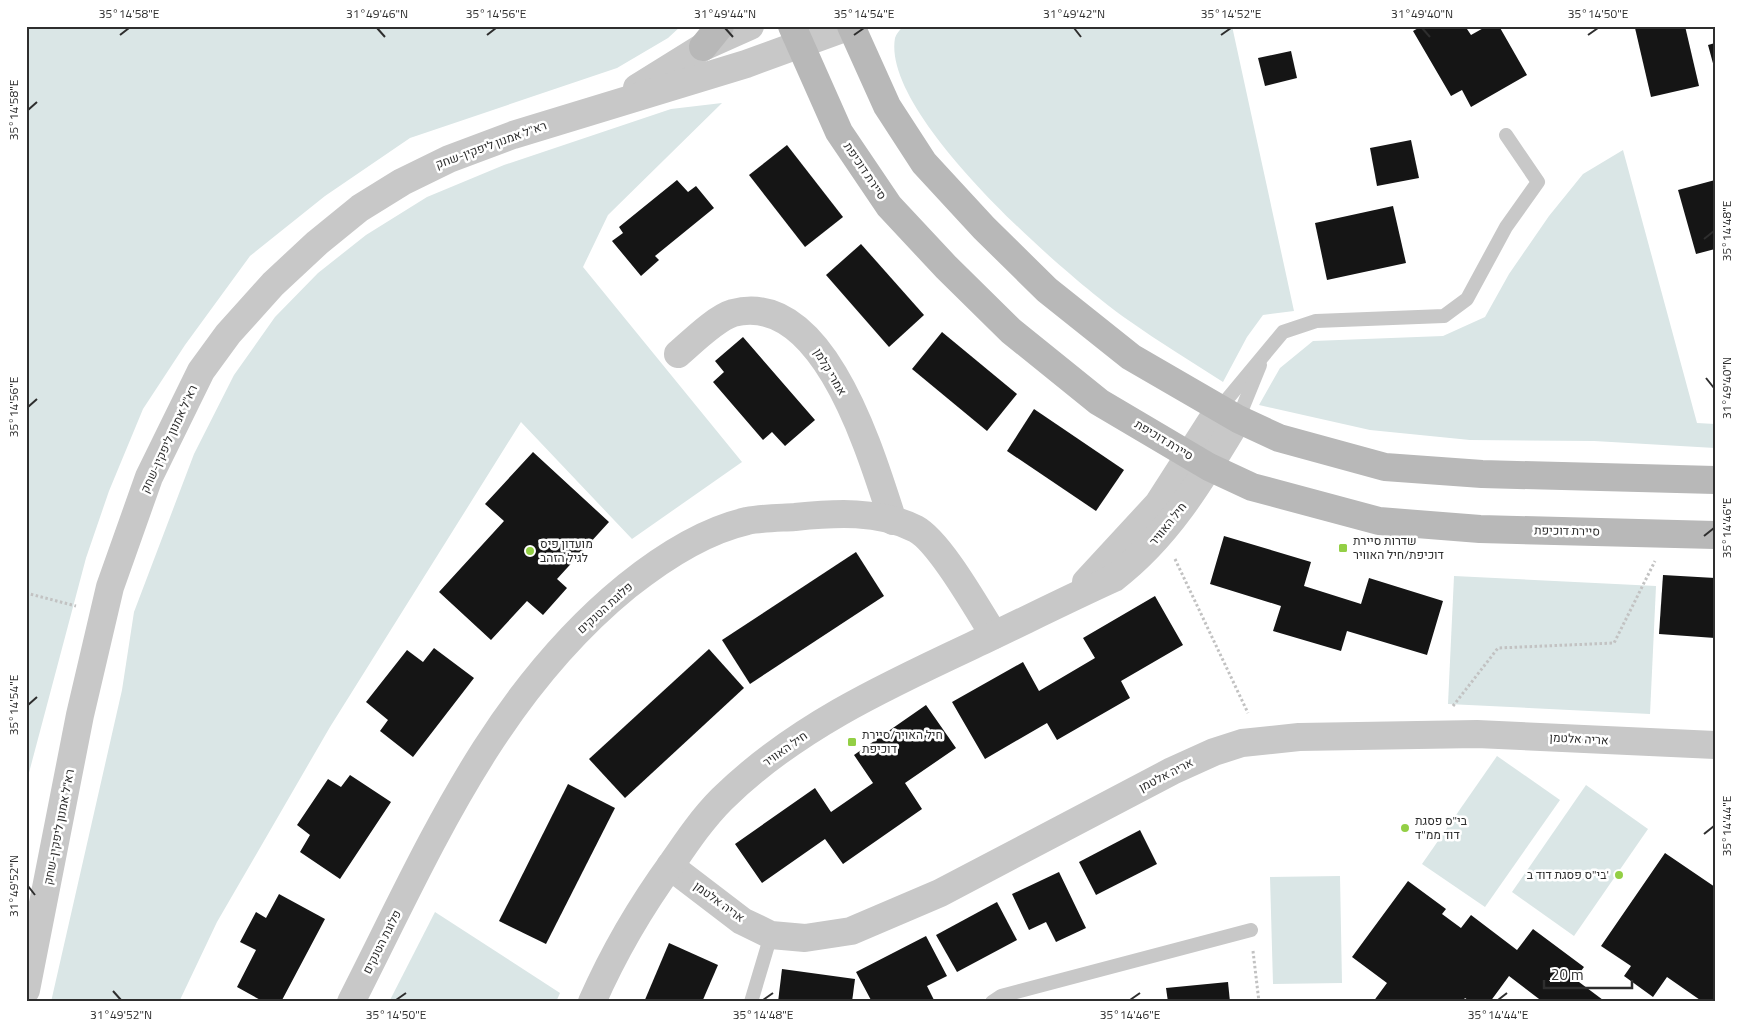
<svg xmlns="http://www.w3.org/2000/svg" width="1741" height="1028" font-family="'Titillium Web',Heebo,sans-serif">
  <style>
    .green { fill: #dae6e6 }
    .building { fill: #151515 }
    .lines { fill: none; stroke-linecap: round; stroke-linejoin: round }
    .path { stroke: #c2c2c2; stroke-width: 3; stroke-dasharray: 2.5 2.5; stroke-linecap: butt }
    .service { stroke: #c8c8c8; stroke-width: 14 }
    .minor { stroke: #c8c8c8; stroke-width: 28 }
    .tertiary { stroke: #c8c8c8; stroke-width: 28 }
    .secondary { stroke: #b8b8b8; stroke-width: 28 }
    .ticks { fill: none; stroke: #2e2e2e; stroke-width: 2 }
    .poi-dot { fill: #93cf45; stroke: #fff; stroke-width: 2 }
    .labels { text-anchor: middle; stroke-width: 5; stroke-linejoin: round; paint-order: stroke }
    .street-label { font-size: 12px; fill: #2e2e2e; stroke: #fff }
    .poi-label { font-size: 12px; fill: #2e2e2e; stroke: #fff; text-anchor: start }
    .neatline { fill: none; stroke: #2e2e2e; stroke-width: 2 }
    .ticks-label { font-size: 12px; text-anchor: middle; fill: #2e2e2e }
  </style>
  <rect width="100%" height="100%" fill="#fff"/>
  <!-- green -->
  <g class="green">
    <path d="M26,26H681L668,38L617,68L410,138L325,196L250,256L185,345L143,409L109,491L86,558L26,784Z"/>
    <path d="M903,26H1232L1294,311L1263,315L1247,337L1223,382C1192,362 1159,342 1128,320C1068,278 881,116 895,38C896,34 900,30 903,26Z"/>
    <path d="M722,103L608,215L583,267L742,462L632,539L521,422L330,727L217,922L179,1002H51L122,690L134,612L194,454L234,375L275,317L318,273L366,235L427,197L504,165L671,109Z"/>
    <path d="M1623,150L1697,423L1715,424V448L1594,441L1470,440L1370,430L1259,405L1280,368L1313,341L1443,336L1485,317L1509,274L1549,216L1583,174Z"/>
    <path d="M1454,576L1656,586L1650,714L1448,704Z"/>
    <path d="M1497,756L1560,800L1485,907L1422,864Z"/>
    <path d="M1586,785L1648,829L1574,936L1512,892Z"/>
    <path d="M1340,876L1342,983L1273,984L1270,877Z"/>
    <path d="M435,912L560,993L556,1002H389Z"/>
  </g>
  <!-- building -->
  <g class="building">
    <path d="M1422,26H1465L1471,35L1487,26H1499L1527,75L1471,107L1462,90L1451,96L1413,31Z"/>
    <path d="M1644,26H1685L1699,86L1651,97L1635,28Z"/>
    <path d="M1715,43V67H1714L1708,45Z"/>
    <path d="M1291,51L1297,78L1265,86L1258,58Z"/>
    <path d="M1411,140L1419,178L1377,186L1370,148Z"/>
    <path d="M787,145L843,217L805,247L749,175Z"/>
    <path d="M677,180L688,192L696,186L714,208L655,256L659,260L641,276L612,241L623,233L619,227Z"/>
    <path d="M1715,180V249L1696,254L1678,190Z"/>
    <path d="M1393,206L1406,263L1327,280L1315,223Z"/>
    <path d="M861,244L924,315L889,347L826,275Z"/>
    <path d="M942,332L1017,394L987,431L912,369Z"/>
    <path d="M743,337L815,420L785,446L772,432L763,440L713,382L724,372L715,361Z"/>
    <path d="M1034,409L1124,470L1096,511L1007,451Z"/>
    <path d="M533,452L609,522L557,579L567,588L543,615L527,601L491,640L439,592L504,521L485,504Z"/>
    <path d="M1224,536L1311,562L1304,586L1361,604L1369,578L1443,601L1427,655L1347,631L1341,651L1273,631L1281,606L1210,584Z"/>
    <path d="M856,552L884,596L750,684L722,640Z"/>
    <path d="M1663,575L1715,578V638L1659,634Z"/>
    <path d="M1155,596L1183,645L1121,681L1130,698L1057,740L1047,723L985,759L952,702L1023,662L1039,691L1095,658L1083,638Z"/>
    <path d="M434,648L474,678L413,757L380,731L388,720L366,702L407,650L423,662Z"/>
    <path d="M709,649L744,688L625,798L589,759Z"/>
    <path d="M926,705L956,748L905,783L922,809L843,864L825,839L762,883L735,844L815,788L831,812L873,783L854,755Z"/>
    <path d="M350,775L391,802L340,879L300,852L310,835L297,825L328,779L341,787Z"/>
    <path d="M568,784L615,808L546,944L499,921Z"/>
    <path d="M1140,830L1157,864L1096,895L1079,862Z"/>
    <path d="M1665,853L1715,887V1002H1703L1667,977L1653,997L1624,976L1631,966L1601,946Z"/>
    <path d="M1059,872L1086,928L1056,942L1046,922L1029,930L1012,894Z"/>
    <path d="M1408,881L1446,909L1442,914L1461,928L1471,915L1517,950L1533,929L1584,967L1575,979L1603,1000L1602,1002H1543L1509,976L1490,1002H1471L1465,998L1462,1002H1373L1387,983L1352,957Z"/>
    <path d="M279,894L325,919L281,1002H264L237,987L256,950L240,942L256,912L266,918Z"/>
    <path d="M997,902L1017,940L957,972L936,935Z"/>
    <path d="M926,936L947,976L927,986L935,1002H872L856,972Z"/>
    <path d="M669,943L718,965L702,1002H644Z"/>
    <path d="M782,969L855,979L852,1002H778Z"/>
    <path d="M1228,982L1230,1002H1168L1166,988Z"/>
  </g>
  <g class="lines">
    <!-- path -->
    <g class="path">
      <path d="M1175,559L1248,713"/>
      <path d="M26,593L76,606"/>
      <path d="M1453,706L1498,648L1614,643L1655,561"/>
      <path d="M1253,951L1259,1002"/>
    </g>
    <!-- service -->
    <g class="service">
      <path d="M1219,409L1283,332L1316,321L1444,316L1467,299L1506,227L1538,182L1506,135"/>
      <path d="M1238,419L1260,365"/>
      <path d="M751,1002L771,935"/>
      <path d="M992,1002L1001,996L1251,930"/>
    </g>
    <!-- minor -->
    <g class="minor">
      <path d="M637,88L703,47L750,26"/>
      <path d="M678,354C692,342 716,318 733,313C825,289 872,458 893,521"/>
      <path d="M670,866L742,921L771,935L805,938L851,931L940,893L1172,771L1214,752L1242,743L1299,737L1477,734L1715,745"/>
      <path d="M26,990L80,715L110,587L149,477L201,371L228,334L273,284L317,243L360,208L402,182L449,159L513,135L746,64L850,26"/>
      <path d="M351,1002C428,851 492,696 627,586C662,558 703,531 747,521C762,518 779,518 795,517C834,513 879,510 916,529C940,542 978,610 994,635"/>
    </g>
    <!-- tertiary -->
    <g class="tertiary">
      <path d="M1086,582L1158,504L1219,409"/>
      <path d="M592,1002C614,952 641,906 673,862C688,840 703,818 722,799C795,727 890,684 982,641C1026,620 1070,598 1114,578C1169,536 1203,477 1238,419"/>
    </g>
    <!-- secondary -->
    <g class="secondary">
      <path d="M792,26L839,132L889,206L946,267L1011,331L1099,402L1209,467L1252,487L1379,521L1480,529L1715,535"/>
      <path d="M851,26L887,106L924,163L984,228L1047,290L1131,357L1238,419L1279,438L1385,467L1482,474L1715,480"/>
      <path d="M703,47L720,26"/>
    </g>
  </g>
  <!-- ticks -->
  <path class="ticks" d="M377,28L385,37M725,28L733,37M1074,28L1081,37M1422,28L1430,37M120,35L129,28M487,35L496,28M854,35L864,28M1221,35L1231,28M1588,35L1598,28M28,110L37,102M1704,239L1714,231M1706,378L1714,388M28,407L37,399M1704,536L1714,528M28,705L37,697M1704,834L1714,826M28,886L35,895M113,991L121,1000M396,1000L406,993M763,1000L773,993M1130,1000L1140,993M1498,1000L1507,993"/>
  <!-- markers -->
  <g class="poi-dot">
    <rect x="1338" y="543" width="10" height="10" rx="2.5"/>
    <circle cx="530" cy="551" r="5"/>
    <rect x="847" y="737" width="10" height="10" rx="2.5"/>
    <circle cx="1405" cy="828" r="5"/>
    <circle cx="1619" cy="875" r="5"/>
  </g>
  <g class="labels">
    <!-- street labels -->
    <g class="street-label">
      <text transform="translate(491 145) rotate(-20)" y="4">רא"ל אמנון ליפקין-שחק</text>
      <text transform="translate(865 171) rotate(56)" y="4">סיירת דוכיפת</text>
      <text transform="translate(830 372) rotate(59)" y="4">אמרי קלמן</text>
      <text transform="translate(169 439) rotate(-65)" y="4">רא"ל אמנון ליפקין-שחק</text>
      <text transform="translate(1164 440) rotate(31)" y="4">סיירת דוכיפת</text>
      <text transform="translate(1168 524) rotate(-51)" y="4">חיל האוויר</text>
      <text transform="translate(1567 531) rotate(1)" y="4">סיירת דוכיפת</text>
      <text transform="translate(605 608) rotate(-42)" y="4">פלוגת הטנקים</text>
      <text transform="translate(1579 739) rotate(3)" y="4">אריה אלטמן</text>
      <text transform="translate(785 749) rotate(-35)" y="4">חיל האוויר</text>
      <text transform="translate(1166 775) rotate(-27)" y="4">אריה אלטמן</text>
      <text transform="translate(59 827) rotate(-79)" y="4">רא"ל אמנון ליפקין-שחק</text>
      <text transform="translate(719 902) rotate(36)" y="4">אריה אלטמן</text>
      <text transform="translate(382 942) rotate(-63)" y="4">פלוגת הטנקים</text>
    </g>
    <!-- poi labels -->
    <g class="poi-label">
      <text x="1353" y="545">שדרות סיירת<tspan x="1353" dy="14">דוכיפת/חיל האוויר</tspan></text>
      <text x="540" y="548">מועדון פיס<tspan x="540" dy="14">לגיל הזהב</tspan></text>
      <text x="862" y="739">חיל האויר/סיירת<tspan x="862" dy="14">דוכיפת</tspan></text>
      <text x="1415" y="825">בי"ס פסגת<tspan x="1415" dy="14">דוד ממ"ד</tspan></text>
      <text x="1609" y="879" text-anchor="end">בי"ס פסגת דוד ב'</text>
    </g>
  </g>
  <!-- border -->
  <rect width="1741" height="1028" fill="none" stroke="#ffffff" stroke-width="55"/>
  <!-- scale -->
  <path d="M1544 980v8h88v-8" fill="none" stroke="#2e2e2e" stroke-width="2.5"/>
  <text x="1551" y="980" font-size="15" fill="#2e2e2e" stroke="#ffffff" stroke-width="4" paint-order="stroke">20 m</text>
  <rect x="28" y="28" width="1686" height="972" class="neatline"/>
  <g class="ticks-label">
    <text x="129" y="18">35°14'58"E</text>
    <text x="377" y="18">31°49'46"N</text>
    <text x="496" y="18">35°14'56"E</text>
    <text x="725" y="18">31°49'44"N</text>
    <text x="864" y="18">35°14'54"E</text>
    <text x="1074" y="18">31°49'42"N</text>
    <text x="1231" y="18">35°14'52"E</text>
    <text x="1422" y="18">31°49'40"N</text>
    <text x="1598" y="18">35°14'50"E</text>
    <text transform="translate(14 110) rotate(-90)" y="4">35°14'58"E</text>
    <text transform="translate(1727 231) rotate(-90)" y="4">35°14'48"E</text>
    <text transform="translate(1727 388) rotate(-90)" y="4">31°49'40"N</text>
    <text transform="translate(14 407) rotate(-90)" y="4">35°14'56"E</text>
    <text transform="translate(1727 528) rotate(-90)" y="4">35°14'46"E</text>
    <text transform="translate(14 705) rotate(-90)" y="4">35°14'54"E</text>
    <text transform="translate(1727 826) rotate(-90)" y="4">35°14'44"E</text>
    <text transform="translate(14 886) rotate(-90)" y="4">31°49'52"N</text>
    <text x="121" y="1019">31°49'52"N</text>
    <text x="396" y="1019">35°14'50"E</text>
    <text x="763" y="1019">35°14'48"E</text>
    <text x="1130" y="1019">35°14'46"E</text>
    <text x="1498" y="1019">35°14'44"E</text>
  </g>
</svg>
